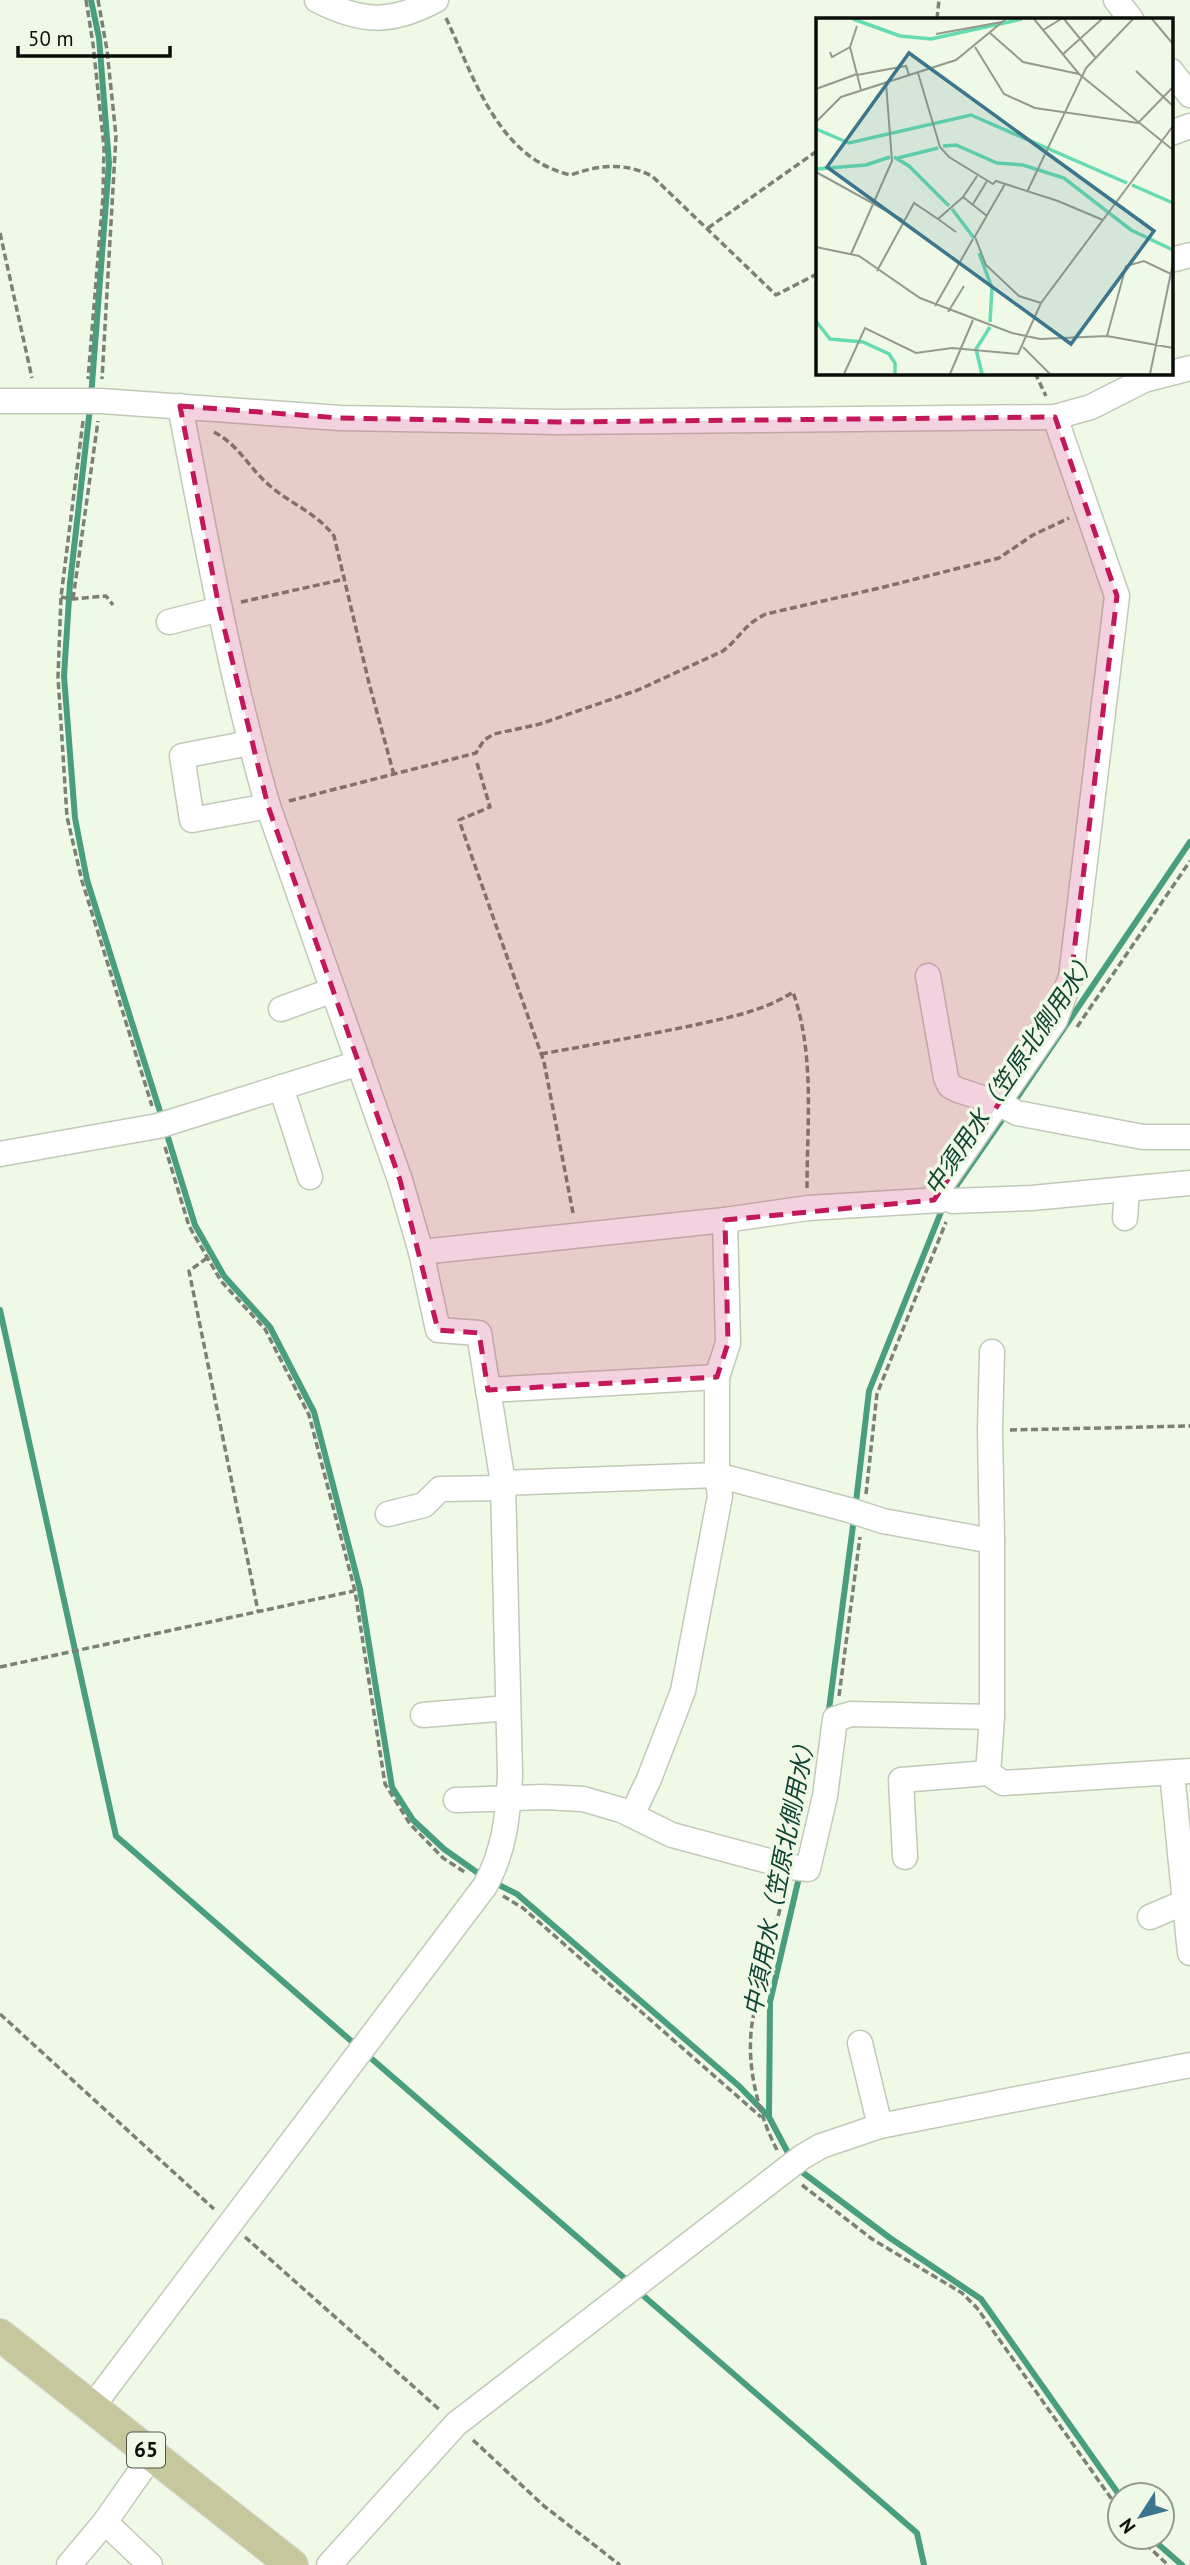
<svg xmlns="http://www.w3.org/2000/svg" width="1190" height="2565" font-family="'PT Sans','Noto Sans JP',sans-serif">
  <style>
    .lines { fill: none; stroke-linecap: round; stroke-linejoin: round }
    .stream { stroke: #499e7e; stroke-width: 6 }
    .minor-casing { stroke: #c1cab8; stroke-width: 27 }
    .major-casing { stroke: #dddddc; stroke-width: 34 }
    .path { stroke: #7b8175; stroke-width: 3.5; stroke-dasharray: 7 3.5; stroke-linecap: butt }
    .minor { stroke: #fff; stroke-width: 24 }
    .major { stroke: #c7c79d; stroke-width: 32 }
    .marked { fill: #c2185b; fill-opacity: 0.2; stroke: #c2185b; stroke-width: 5; stroke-dasharray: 14 9; stroke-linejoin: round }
    .labels { text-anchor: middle; stroke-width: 7; stroke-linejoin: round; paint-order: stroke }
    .shield { fill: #f0f9e6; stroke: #50544b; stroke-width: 2 }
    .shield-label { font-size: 21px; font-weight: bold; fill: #0b0e08 }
    .water-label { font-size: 24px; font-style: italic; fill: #0f4433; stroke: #f0f9e6 }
    .inset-river { fill: none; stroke: #64dbb1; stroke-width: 3.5 }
    .inset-road { fill: none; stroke: #949b8d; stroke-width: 2 }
    .view { fill: #3b768e; fill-opacity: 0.15; stroke: #3b768e; stroke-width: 3.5 }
    .inset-edge { fill: none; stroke: #0b0e08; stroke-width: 3.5 }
  </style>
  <rect width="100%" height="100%" fill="#f0f9e6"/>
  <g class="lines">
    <!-- stream -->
    <g class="stream">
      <path d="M91,0L99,38L109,163L91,397"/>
      <path d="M90,408L70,583L64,676L75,818L87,880L162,1118"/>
      <path d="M1012,1105L1190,842"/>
      <path d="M165,1128L195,1225L224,1276L270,1327L314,1412L360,1589L392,1787L413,1820L444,1849L485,1878"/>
      <path d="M950,1195L1006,1114"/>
      <path d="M0,1310L116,1836L357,2046"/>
      <path d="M856,1502L869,1391L943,1207"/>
      <path d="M828,1717L854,1518"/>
      <path d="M495,1883L517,1894L739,2086L769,2117"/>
      <path d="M365,2053L629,2282"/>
      <path d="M787,2151L769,2117L770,2002L800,1873"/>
      <path d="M802,2172L890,2238L981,2299L1120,2496"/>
      <path d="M639,2292L917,2533L924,2565"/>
      <path d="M1150,2537L1182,2565"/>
    </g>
    <!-- minor casing -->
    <g class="minor-casing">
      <g id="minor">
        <path d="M317,0C362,23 391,24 436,0"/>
        <path d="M1116,0L1131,19"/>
        <path d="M1171,71L1190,95"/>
        <path d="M1171,133L1190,126"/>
        <path d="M1171,260L1190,255"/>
        <path d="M0,401H101L340,418L558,422L1055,417L1091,407L1144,380L1190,368"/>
        <path d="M169,622L220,609"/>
        <path d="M250,743L182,756L192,820L268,806"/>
        <path d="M928,976L946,1078L950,1086L958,1090L998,1103L1017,1113L1143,1137H1190"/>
        <path d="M281,1009L333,990"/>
        <path d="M281,1087L310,1177"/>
        <path d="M0,1154L158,1126L359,1063"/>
        <path d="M934,1200L937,1191L1055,1020L1071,977L1117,596L1055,417"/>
        <path d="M953,1201L1032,1198L1190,1183"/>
        <path d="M1125,1218L1127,1191"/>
        <path d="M421,1252L725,1220L808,1208L941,1200"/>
        <path d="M488,1390L717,1377"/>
        <path d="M503,1483L717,1475L849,1510L883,1521L981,1539H992V1717L988,1773L1003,1783L1190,1771"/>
        <path d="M388,1514L424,1505L440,1489L503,1488"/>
        <path d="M992,1539L990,1430L992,1352"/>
        <path d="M423,1715L508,1708"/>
        <path d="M1172,1773L1190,1953"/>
        <path d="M456,1800L544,1797L583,1799L621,1810L672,1835L791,1867L808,1869L825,1796L835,1719L851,1714L992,1717"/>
        <path d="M632,1815L649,1779L683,1691L720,1496L717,1475V1377L728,1343L725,1220"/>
        <path d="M905,1857L901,1780L988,1773"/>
        <path d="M1150,1917L1185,1902"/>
        <path d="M860,2043L880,2126"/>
        <path d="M92,2407L485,1886C505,1850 508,1815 510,1775L503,1483L479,1333L438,1330L421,1252L400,1180L268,806C230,675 206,540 180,406"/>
        <path d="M105,2522L150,2565"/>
        <path d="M69,2565L105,2522L152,2455"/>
        <path d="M329,2565L456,2424L802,2157L821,2146L880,2126L1190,2065"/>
      </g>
    </g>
    <!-- major casing -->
    <g class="major-casing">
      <path id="major" d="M0,2335L292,2565"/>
    </g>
    <!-- path -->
    <g class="path">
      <path d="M86,0L93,44L104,147L103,196L88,379"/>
      <path d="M98,0L107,50L116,136L102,379"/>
      <path d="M446,18C474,77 498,159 571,175C599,165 624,162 652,176L776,295L817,274"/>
      <path d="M937,19L939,0"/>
      <path d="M708,228L817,151"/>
      <path d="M0,233L32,378"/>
      <path d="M1035,373L1046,396"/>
      <path d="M83,421L61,597L58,677L67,817L82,881L152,1106"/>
      <path d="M214,432C240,446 248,467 269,485C289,503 317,513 334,536L369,683L394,775"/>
      <path d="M61,597L73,599L106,596L113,605"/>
      <path d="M73,599L98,421"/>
      <path d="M241,602L345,579"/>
      <path d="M477,763L490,807L459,820L544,1062L573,1213"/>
      <path d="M289,801L476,753L484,740L494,734L540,724L638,690L723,651C741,637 743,625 766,614L884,587L999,558L1033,535L1069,518"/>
      <path d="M1077,1027L1190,861"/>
      <path d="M541,1054C591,1045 641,1036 690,1026C725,1018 763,1012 793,992C815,1055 807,1123 807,1188"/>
      <path d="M165,1147L189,1226L221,1281L265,1329L309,1415L355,1591L385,1784L410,1824L443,1858L466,1873"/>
      <path d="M207,1258L189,1271L258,1611"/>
      <path d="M1010,1430L1190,1426"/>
      <path d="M866,1494L877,1394L946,1222"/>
      <path d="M0,1667L354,1591"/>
      <path d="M839,1696L860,1537"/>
      <path d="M503,1896L523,1908L761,2117"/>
      <path d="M0,2014L214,2209"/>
      <path d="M777,2150C758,2113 746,2066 752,2024C759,1979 775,1931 786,1886"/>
      <path d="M802,2185L872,2239L962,2293L977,2308L1120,2511"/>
      <path d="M245,2237L441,2411"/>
      <path d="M473,2440L544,2506L620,2565"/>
      <path d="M1138,2537L1168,2565"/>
    </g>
    <!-- minor -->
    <use href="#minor" class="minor"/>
    <!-- major -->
    <use href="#major" class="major"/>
  </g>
  <!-- marked area -->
  <path class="marked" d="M180,406L340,418L558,422L1055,417L1117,596L1071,977L1055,1020L934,1200L725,1220L728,1343L717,1377L488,1390L479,1333L438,1330L400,1180L268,806L219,607Z"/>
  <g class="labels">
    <!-- shield labels -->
    <rect class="shield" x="127" y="2432.5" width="38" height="35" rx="5"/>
    <g class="shield-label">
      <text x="146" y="2457">65</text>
    </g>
    <!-- water labels -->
    <g class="water-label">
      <text transform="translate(1011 1073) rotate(-56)" y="8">中須用水（笠原北側用水）</text>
      <text transform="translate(780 1874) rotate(-79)" y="8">中須用水（笠原北側用水）</text>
    </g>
  </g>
  <!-- overview -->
  <g transform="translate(816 18)">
    <rect width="357" height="357" fill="#f0f9e6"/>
    <path class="inset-river" d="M37,1L84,18L115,21L206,1M0,111L33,125L155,97L311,165M127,128L140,127L181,145L207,147L248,160L315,212L357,232M78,139L93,148L133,188M82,140L122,130M0,151L50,147L74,139M316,167L357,185M136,191L158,220M163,235L176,270L174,304M0,303L14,321L47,324L73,336L79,345V356M166,356L160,331L174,309"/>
    <path class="inset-road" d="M218,1L263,56L357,132M248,1L279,39M336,1L357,26M41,8L34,29L45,72M227,12L245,1M174,15L207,44L263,56M120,16L186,4M159,29L188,76L219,90L322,105L357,69M14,34L16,39L34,29M246,37L286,1M320,53L357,88M102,55L124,129L133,139L177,166L180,163L242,183L287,202M41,57L90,48L93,57M0,71L41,56M0,104L25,79L140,42L190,1M0,154L87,202M211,174L270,50L317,1M147,179L171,198M157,186L171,163M122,201L140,214M159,219L170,247L203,278L225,285M158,220L189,166M0,229L43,238L104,280L196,315L224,321L291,318L357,330M35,236L76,143L70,65M61,253L98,185L122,201L147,179L161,158M119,288L157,221M132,294L148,268M291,318L310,248L328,243L355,256M207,329L234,356M28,356L49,310L100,335L136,330L202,336L225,285L357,108M134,356L157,302M334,356L357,245"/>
    <path class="view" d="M93,35L338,213L255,326L11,149Z"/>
    <rect width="357" height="357" class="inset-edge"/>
  </g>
  <!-- north arrow -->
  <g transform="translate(1141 2516) rotate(234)"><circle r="33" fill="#f0f9e6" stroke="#949b8d" stroke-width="2"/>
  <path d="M0-5L12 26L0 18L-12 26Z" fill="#3b768e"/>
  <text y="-10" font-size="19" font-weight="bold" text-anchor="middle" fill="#0b0e08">N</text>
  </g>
  <!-- scale -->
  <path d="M18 46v10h152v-10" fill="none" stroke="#0b0e08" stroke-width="3.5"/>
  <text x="28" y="46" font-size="21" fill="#0b0e08" stroke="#f0f9e6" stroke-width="5" paint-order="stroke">50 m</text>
</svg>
